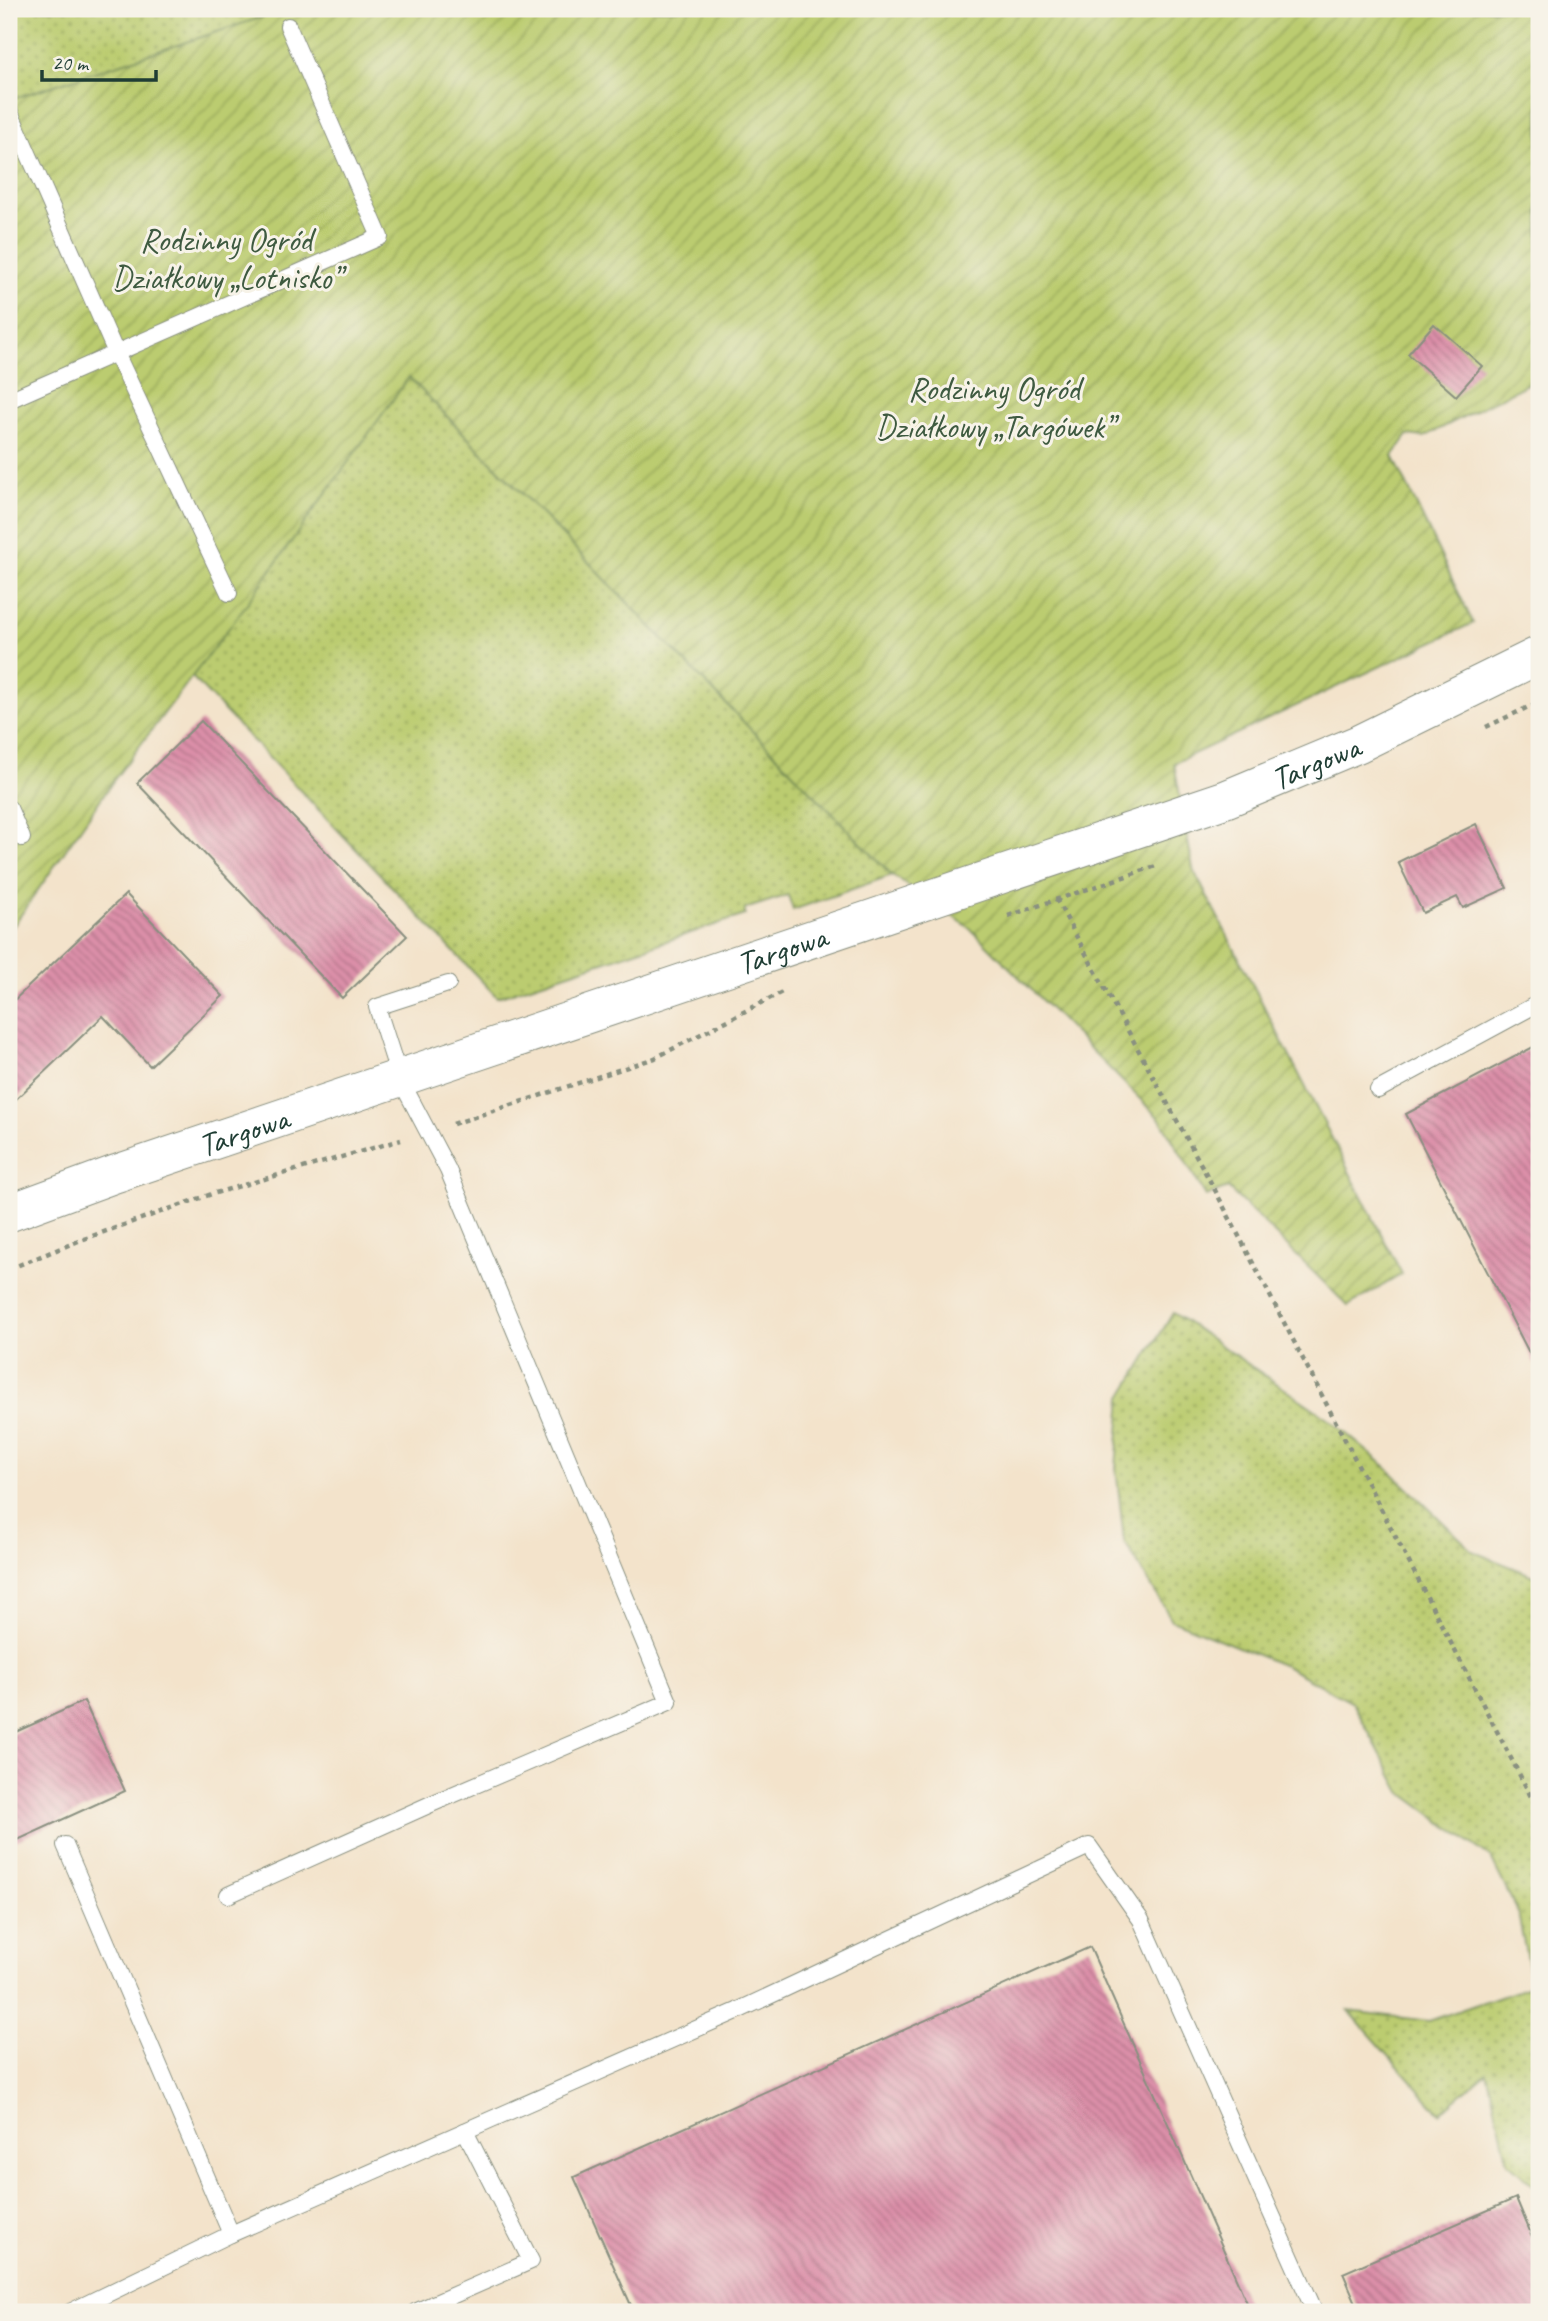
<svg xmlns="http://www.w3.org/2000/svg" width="1548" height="2321" font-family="Caveat,sans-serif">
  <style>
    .grass { fill: url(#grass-dots); stroke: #6d8452; stroke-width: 2 }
    .garden { fill: url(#garden-furrows); stroke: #6d8452; stroke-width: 2 }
    .building { fill: url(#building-back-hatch) }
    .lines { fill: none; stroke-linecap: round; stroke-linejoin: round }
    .service-casing { stroke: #899080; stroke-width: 18 }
    .tertiary-casing { stroke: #899080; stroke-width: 39 }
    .path { stroke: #899080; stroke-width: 4.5; stroke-dasharray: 5 5; stroke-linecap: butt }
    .service { stroke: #fff; stroke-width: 16 }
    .tertiary { stroke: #fff; stroke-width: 37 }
    .labels { text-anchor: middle; stroke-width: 6; stroke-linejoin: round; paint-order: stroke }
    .park-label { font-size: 33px; fill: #3e5a40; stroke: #f7f3e8 }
    .street-label { font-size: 33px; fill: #1f3d34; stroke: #f7f3e8 }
  </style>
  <defs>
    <pattern id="grass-dots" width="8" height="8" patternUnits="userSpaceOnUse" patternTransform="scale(1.75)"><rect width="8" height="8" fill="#bbcc6f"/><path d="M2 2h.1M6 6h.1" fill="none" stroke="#97a75c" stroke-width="1.8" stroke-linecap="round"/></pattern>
    <pattern id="garden-furrows" width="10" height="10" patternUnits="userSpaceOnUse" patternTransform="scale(1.75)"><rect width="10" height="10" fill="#bbcc6f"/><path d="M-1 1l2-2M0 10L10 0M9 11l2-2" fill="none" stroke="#97a75c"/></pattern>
    <pattern id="building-back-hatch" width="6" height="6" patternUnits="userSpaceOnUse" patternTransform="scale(1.75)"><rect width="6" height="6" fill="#dc8fa9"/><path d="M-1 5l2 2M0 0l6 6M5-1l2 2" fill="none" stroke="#b2768a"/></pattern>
  </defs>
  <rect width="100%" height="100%" fill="#f7f3e8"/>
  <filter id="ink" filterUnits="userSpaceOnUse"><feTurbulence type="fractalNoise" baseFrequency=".0143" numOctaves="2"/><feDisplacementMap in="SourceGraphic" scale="14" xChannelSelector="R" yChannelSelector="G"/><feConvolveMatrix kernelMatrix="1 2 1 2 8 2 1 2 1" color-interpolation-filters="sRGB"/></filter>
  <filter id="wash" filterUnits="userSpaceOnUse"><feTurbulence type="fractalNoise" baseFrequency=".00686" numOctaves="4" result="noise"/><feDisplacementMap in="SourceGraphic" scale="28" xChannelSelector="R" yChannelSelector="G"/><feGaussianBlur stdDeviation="1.57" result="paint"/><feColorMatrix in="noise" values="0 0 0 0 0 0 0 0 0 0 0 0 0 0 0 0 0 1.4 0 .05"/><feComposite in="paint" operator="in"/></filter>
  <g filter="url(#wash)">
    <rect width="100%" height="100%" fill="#f3e3cb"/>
    <!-- grass -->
    <g class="grass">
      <path d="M9,9H287L9,100Z"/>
      <path d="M409,377L892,875L793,910L788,895L745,909V915L497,997L192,677Z"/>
      <path d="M1173,1313L1326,1417L1385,1466L1474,1552L1539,1578V2190L1508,2162L1487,2072L1440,2113L1349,2011L1429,2021L1532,1985L1518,1913L1491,1858L1401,1792L1353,1703L1287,1667L1172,1620L1124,1541L1116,1467L1122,1397Z"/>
    </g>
    <!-- garden -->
    <path class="garden" d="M287,9H1539V378L1424,437L1408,435L1393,456L1473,623L1174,763L1193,869L1402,1274L1348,1306L1228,1188L1206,1196L1160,1119L970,928L892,875L409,377L238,616L113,781L9,932V100Z"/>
    <g id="blocks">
      <!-- building -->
      <g class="building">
        <path d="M1434,324L1482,366L1456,396L1408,354Z"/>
        <path d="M201,721L407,936L342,998L137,783Z"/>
        <path d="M1476,824L1507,888L1463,908L1457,897L1423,913L1398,862Z"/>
        <path d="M126,894L223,996L150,1066L103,1016L9,1106V1005Z"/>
        <path d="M1539,1044V1372L1406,1114Z"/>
        <path d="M84,1701L125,1791L9,1844V1735Z"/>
        <path d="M1090,1947L1251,2312H634L574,2177Z"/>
        <path d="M1516,2198L1539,2253V2312H1360L1343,2273Z"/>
      </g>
    </g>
  </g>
  <g filter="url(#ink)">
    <use href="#blocks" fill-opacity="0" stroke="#899080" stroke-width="2"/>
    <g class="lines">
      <!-- service casing -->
      <g class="service-casing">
        <g id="service">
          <path d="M10,112L116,353L229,593"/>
          <path d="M9,400L380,237L288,26"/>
          <path d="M9,808L22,838"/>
          <path d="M1378,1090L1539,1003"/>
          <path d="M65,1845L231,2234"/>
          <path d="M228,1895L431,1804L669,1702L448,1170L400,1079L377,1007L448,984"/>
          <path d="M70,2312L231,2234L737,2011L1089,1846L1141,1920L1315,2312"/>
          <path d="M415,2312L531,2261L465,2131"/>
        </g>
      </g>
      <!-- tertiary casing -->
      <g class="tertiary-casing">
        <g id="tertiary">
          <path id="s1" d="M9,1213L115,1174L1226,799L1358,744L1539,655"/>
        </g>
      </g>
      <!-- path -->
      <g class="path">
        <path d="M1486,727L1539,702"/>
        <path d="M1056,899L1216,1192L1539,1812"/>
        <path d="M1008,916L1159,865"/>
        <path d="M453,1124L655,1058L784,991"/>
        <path d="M9,1269L81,1240L212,1194L401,1140"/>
      </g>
      <!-- service -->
      <use href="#service" class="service"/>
      <!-- tertiary -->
      <use href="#tertiary" class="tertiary"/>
    </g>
  </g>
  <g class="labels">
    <!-- park labels -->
    <g class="park-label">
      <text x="226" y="251">Rodzinny Ogród<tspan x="226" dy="38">Działkowy „Lotnisko”</tspan></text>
      <text x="994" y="400">Rodzinny Ogród<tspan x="994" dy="38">Działkowy „Targówek”</tspan></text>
    </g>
    <!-- street labels -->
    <g class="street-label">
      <text dy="12" stroke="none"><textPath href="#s1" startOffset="1382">Targowa</textPath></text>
      <text dy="12" stroke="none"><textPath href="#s1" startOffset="816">Targowa</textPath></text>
      <text dy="12" stroke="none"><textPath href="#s1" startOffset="248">Targowa</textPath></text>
    </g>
  </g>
  <!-- margin -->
  <rect width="1548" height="2321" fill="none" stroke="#f7f3e8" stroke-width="35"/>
  <!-- scale -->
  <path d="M42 70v10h114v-10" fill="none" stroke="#1f3d34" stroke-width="3.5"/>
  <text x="52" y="70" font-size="21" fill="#1f3d34" stroke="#f7f3e8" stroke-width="5" paint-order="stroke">20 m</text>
</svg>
